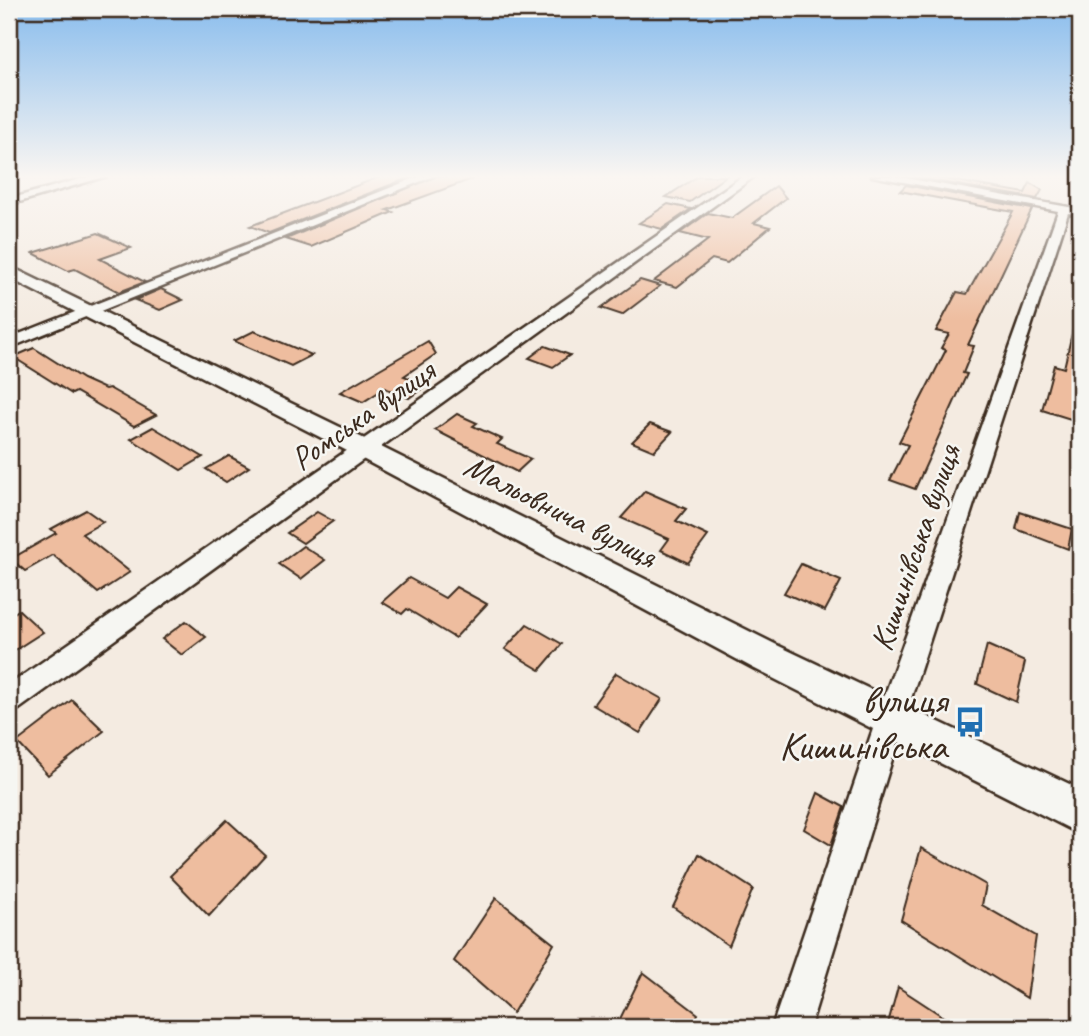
<svg xmlns="http://www.w3.org/2000/svg" width="1089" height="1036" font-family="Caveat,sans-serif">
  <style>
    .building { fill: #eebd9f; stroke: #3b2a1e; stroke-width: 2 }
    .lines { fill: none; stroke-linecap: round; stroke-linejoin: round }
    .street-casing { stroke: #3b2a1e; stroke-width: 5 }
    .secondary-casing { stroke: #3b2a1e; stroke-width: 5 }
    .street { fill: #f6f6f2; fill-rule: evenodd }
    .secondary { fill: #f6f6f2; fill-rule: evenodd }
    .labels { text-anchor: middle; stroke-width: 5; stroke-linejoin: round; paint-order: stroke }
    .street-label { font-size: 33px; fill: #3b2a1e; stroke: #f6f6f2 }
    .near-poi-label { font-size: 40px; fill: #3b2a1e; stroke: #f6f6f2; text-anchor: end }
  </style>
  <rect width="100%" height="100%" fill="#f4ebe1"/>
  <filter id="ink" filterUnits="userSpaceOnUse"><feTurbulence type="fractalNoise" baseFrequency=".0143" numOctaves="2"/><feDisplacementMap in="SourceGraphic" scale="14" xChannelSelector="R" yChannelSelector="G"/><feConvolveMatrix kernelMatrix="1 2 1 2 8 2 1 2 1" color-interpolation-filters="sRGB"/></filter>
  <g filter="url(#ink)">
    <!-- building -->
    <g class="building">
      <path d="M382,176H413L269,233L250,226Z"/>
      <path d="M436,176H472V179L387,210L393,212L311,247L286,239Z"/>
      <path d="M698,176H726L690,202L666,197Z"/>
      <path d="M927,176L1025,193L1030,183L1042,190L1037,199L913,177Z"/>
      <path d="M906,185L1032,209L968,345L974,346L963,373L967,374L915,489L890,480L908,445L899,442L946,350L941,348L949,334L936,331L957,292L967,294L1013,212L900,191Z"/>
      <path d="M776,186L786,198L754,223L770,227L727,263L712,259L677,287L654,281L708,240L680,233L708,213L732,218Z"/>
      <path d="M668,204L691,209L662,229L639,223Z"/>
      <path d="M98,233L131,248L100,259L145,282L119,292L75,269L68,271L33,253Z"/>
      <path d="M640,280L660,286L622,315L601,308Z"/>
      <path d="M161,289L183,300L160,310L135,300Z"/>
      <path d="M1073,329L1080,330V405L1077,421L1042,410L1054,365L1064,368Z"/>
      <path d="M254,331L312,355L291,366L234,341Z"/>
      <path d="M428,341L436,354L404,376L427,385L409,398L385,388L363,402L340,392Z"/>
      <path d="M545,346L570,355L553,367L529,358Z"/>
      <path d="M34,348L83,379L105,389L109,388L156,415L134,426L76,392L72,394L13,357Z"/>
      <path d="M457,414L477,423L473,426L502,439L497,444L531,459L517,472L435,430Z"/>
      <path d="M650,424L672,432L654,451L632,442Z"/>
      <path d="M153,427L203,457L181,470L131,439Z"/>
      <path d="M229,456L249,467L226,482L206,469Z"/>
      <path d="M645,491L686,509L676,521L708,536L688,563L661,550L669,539L621,518Z"/>
      <path d="M86,510L103,522L82,534L130,572L98,593L53,555L25,571L11,559L56,533L51,529Z"/>
      <path d="M317,512L333,521L303,543L287,533Z"/>
      <path d="M1020,512L1072,529L1068,549L1016,529Z"/>
      <path d="M303,546L325,560L301,579L279,564Z"/>
      <path d="M801,564L841,581L825,611L784,593Z"/>
      <path d="M409,578L445,598L456,587L487,604L455,638L407,609L402,614L382,602Z"/>
      <path d="M19,610L43,632L9,654V616Z"/>
      <path d="M186,621L206,637L182,655L162,639Z"/>
      <path d="M527,624L562,644L540,670L505,649Z"/>
      <path d="M987,645L1025,662L1016,702L977,684Z"/>
      <path d="M616,673L662,699L640,733L593,705Z"/>
      <path d="M72,700L104,731L48,775L17,742Z"/>
      <path d="M818,793L844,807L831,845L804,829Z"/>
      <path d="M227,820L265,855L209,916L170,876Z"/>
      <path d="M921,848L986,885L982,905L1036,936L1027,998L901,920Z"/>
      <path d="M699,854L753,889L729,946L673,907Z"/>
      <path d="M496,898L554,944L513,1013L454,961Z"/>
      <path d="M643,972L698,1014L692,1027H616Z"/>
      <path d="M898,987L959,1027H887Z"/>
    </g>
    <g class="lines">
      <!-- street casing -->
      <g class="street-casing">
        <g id="street">
          <path d="M91,176H107L9,205V199Z"/>
          <path d="M420,176H434L9,348V338Z"/>
          <path d="M743,176H755L19,709L9,712V685Z"/>
          <path d="M872,176H894L1080,209V215L1068,213L905,717L810,1027H772L877,717L1058,211Z"/>
        </g>
      </g>
      <!-- secondary casing -->
      <g class="secondary-casing">
        <path id="secondary" d="M9,266L375,444L779,646L1080,789V834L753,668L357,456L9,278Z"/>
      </g>
      <!-- street -->
      <use href="#street" class="street"/>
      <!-- secondary -->
      <use href="#secondary" class="secondary"/>
    </g>
  </g>
  <!-- sky -->
  <linearGradient id="sky" x2="0" y2="1"><stop stop-color="#88bced"/><stop offset="0.55" stop-color="#faf6f2"/><stop offset="1" stop-color="#faf6f2" stop-opacity="0"/></linearGradient>
  <rect width="1089" height="321" fill="url(#sky)"/>
  <!-- icons -->
  <defs>
    <g id="bus-bare" transform="scale(2.415)"><path d="M-5-6H5V4H4V6H2V4H-2V6H-4V4H-5ZM-3.5-4V0h7V-4ZM-3.5 1.2v1.5H-2V1.2ZM2 1.2v1.5H3.5V1.2Z" fill="#1f6fb2" stroke="#f6f6f2" stroke-width="2.5" paint-order="stroke"/></g>
  </defs>
  <g fill-rule="evenodd">
    <use href="#bus-bare" x="970" y="722"/>
  </g>
  <g class="labels">
    <!-- street labels -->
    <g class="street-label">
      <text transform="translate(362 414) rotate(-35)" y="12">Ромська вулиця</text>
      <text transform="translate(561 510) rotate(27)" y="12">Мальовнича вулиця</text>
      <text transform="translate(914 547) rotate(-71)" y="12">Кишинівська вулиця</text>
    </g>
    <!-- near-poi labels -->
    <g class="near-poi-label">
      <text x="947" y="713">вулиця<tspan x="947" dy="46">Кишинівська</tspan></text>
    </g>
  </g>
  <!-- margin -->
  <rect width="1089" height="1036" fill="none" stroke="#f6f6f2" stroke-width="35"/>
  <rect x="18" y="18" width="1054" height="1001" fill="none" stroke="#3b2a1e" stroke-width="2.5" filter="url(#ink)"/>
</svg>
